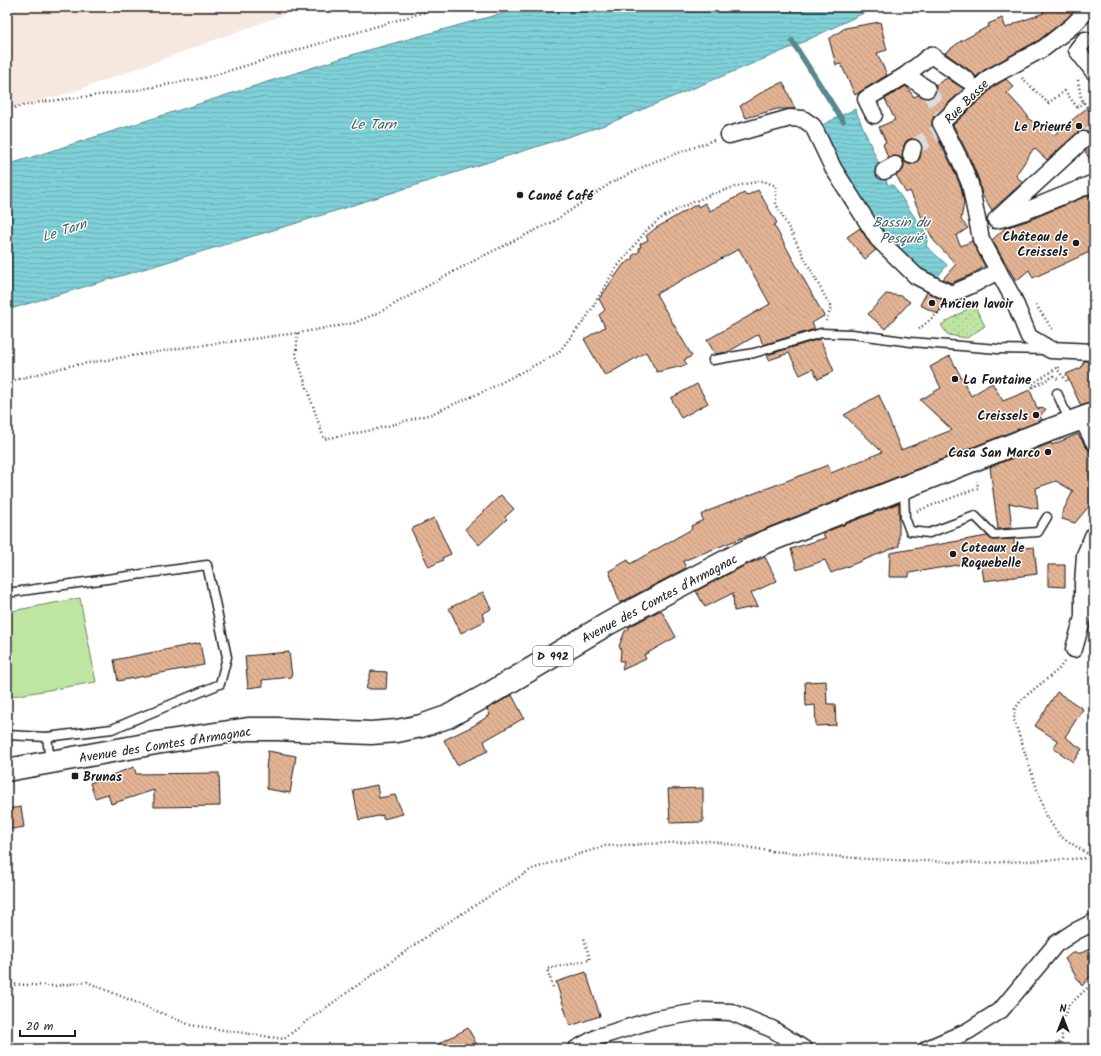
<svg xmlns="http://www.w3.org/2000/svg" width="1101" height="1056" font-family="Kalam,sans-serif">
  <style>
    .built { fill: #f7e8df }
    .green { fill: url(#green-dots); stroke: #6d815e }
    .pitch { fill: #bee6a1; stroke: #6d815e }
    .water { fill: url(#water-rules); stroke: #57888c }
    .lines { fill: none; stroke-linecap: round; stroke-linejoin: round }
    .stream { stroke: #57888c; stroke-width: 5.5 }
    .building { fill: url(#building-back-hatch); stroke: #1c1c1c; fill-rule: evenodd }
    .street-tunnel { stroke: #ddd; stroke-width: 16; stroke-dasharray: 16 8; stroke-linecap: butt }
    .lane-casing { stroke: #1c1c1c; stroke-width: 11 }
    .street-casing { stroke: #1c1c1c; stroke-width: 19 }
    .primary-casing { stroke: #1c1c1c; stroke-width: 25 }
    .path { stroke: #1c1c1c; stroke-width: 2.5; stroke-dasharray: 1 3; stroke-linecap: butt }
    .lane { stroke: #fff; stroke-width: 8 }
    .street { stroke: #fff; stroke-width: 16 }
    .primary { stroke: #fff; stroke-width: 22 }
    .street-bridge-casing { stroke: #1c1c1c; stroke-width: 19; stroke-linecap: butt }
    .street-bridge { stroke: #fff; stroke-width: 16 }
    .poi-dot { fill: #1c1c1c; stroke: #fff; stroke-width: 1.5 }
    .labels { text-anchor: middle; stroke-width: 3; stroke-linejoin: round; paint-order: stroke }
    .shield { fill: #fff; stroke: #606060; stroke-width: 1 }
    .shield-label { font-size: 12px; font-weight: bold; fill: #1c1c1c }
    .street-label { font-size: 13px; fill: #1c1c1c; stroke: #fff }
    .poi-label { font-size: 13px; font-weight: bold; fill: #1c1c1c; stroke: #fff; text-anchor: start }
    .water-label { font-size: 14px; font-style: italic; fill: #3f5b5d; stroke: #fff }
  </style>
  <defs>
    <pattern id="green-dots" width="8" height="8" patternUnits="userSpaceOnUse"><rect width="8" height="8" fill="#bee6a1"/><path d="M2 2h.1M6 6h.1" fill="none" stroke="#a3c58a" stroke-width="1.8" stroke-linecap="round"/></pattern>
    <pattern id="water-rules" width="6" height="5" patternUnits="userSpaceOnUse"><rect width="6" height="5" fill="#7fd0d7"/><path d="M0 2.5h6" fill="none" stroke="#6db2b8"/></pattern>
    <pattern id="building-back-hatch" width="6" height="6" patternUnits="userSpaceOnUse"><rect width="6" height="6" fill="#e3b394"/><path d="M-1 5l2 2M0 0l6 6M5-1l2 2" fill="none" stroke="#c2997f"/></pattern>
  </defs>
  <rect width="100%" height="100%" fill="#fff"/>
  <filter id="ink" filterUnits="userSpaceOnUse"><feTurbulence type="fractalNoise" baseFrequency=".025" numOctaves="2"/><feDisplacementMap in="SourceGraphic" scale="8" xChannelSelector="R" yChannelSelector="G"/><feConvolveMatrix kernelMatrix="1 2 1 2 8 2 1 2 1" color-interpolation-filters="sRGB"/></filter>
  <g filter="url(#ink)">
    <!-- built -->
    <path class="built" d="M7,7H305L70,93L7,109Z"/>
    <!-- green -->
    <path class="green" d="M974,305L985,326L967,338L948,335L941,325Z"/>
    <!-- pitch -->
    <path class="pitch" d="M80,598L96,682L7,697V612Z"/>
    <!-- water -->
    <g class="water">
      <path d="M525,7H876L795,46L605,125L297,223L7,310V165L358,53Z"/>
      <path d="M855,109L888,185H893L928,237L926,246L947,265L935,280L887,244L842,167L822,125Z"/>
    </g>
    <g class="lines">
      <!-- stream -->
      <path class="stream" d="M792,41L843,121"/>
    </g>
    <!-- building -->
    <g class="building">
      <path d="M1039,7H1078L1066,19L1039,40L984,70L976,77L972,72L945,53L961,41L989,26L988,24L1002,18L1006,28L1019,22L1044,13Z"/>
      <path d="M880,22L887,50L877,53L887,75L855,95L841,64L836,65L829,39L845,28Z"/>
      <path d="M947,78L964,89L934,116L932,121V127L951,164L961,187L964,202L961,220L968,228L956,236L961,246L972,241L985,266L979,270L970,275L951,283L943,279L956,264L934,241L920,214V213L910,191L906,193L896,175L903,170L904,165L903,161L900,157L896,156L888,158L883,144L886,142L879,127L895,120L885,99L906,86L914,97L918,95L926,98H931L935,94L936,89L935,85ZM910,139H916L920,142L922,146L920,158L917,162L913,164H908L904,162L902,157L904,145L906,141Z"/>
      <path d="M1006,79L1014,87L1007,93L1028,116L1027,118L1054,135L1094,102V167L1085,151L1092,142V138L1090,134L1086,131H1081L1077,133L1047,160L1034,148L1016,175L1022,183L992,210L982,195L979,180L969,156L953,125L995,86Z"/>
      <path d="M783,82L795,109H777L746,118L740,106L767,89Z"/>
      <path d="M758,190L777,223L774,225L824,316L812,323L815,329L763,345L759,334L728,352L715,354L707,340L770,304L739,249L656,294L692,356L684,360L687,365L657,372L646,352L605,376L584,339L605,327L599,315L605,310L599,299L624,264L633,259L632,256L640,251L638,248L641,247L640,244L648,240L646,236L656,228L697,204L698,207L705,203L710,211L744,193L746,196Z"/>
      <path d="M1094,193V250L1033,278L1029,270L1016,281L992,240L1005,228L1027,221Z"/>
      <path d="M860,228L870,244L876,250L865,259L847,237Z"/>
      <path d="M927,292L944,301L938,314L920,305Z"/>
      <path d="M886,294L902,296L910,302L885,329L868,314Z"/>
      <path d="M820,339L834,371L818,379L813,369L800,375L789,353L769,360L767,355Z"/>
      <path d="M950,356L971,396L992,383L1003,401L1030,390L1037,408L1046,409L1040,416L1042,420L683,561L686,568L620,603L609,571L628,560L630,564L692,529L691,526L703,520L701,515L708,511L828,465L831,473L882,452L844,415L879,395L901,450L952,430L920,400L941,388L930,367Z"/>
      <path d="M1084,361H1094V401L1081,406L1066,374L1081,368Z"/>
      <path d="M697,384L708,403L681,418L671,398Z"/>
      <path d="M1078,434L1086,447L1094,455V500L1075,523L1062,519V513L1073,491L1056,481L1036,488L1038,509L1009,503L1012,528L998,529L990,467L1051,443L1052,445Z"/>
      <path d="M501,495L514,509L505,517L507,519L479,545L465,529Z"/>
      <path d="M899,503V546L831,573L825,560L797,570L791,549L825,538L823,533Z"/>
      <path d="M434,518L451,554L442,558L443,560L429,567L411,529Z"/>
      <path d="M987,536L994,540L1014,539V545L1023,544L1024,548L1034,547L1037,574L984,581L981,561L909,573V577H889L890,553Z"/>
      <path d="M765,557L777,581L751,593L758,606L734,611L733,593L705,607L696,591L742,567Z"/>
      <path d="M1094,563V614L1092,613Z"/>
      <path d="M1048,565H1065V587L1048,586Z"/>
      <path d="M483,592L491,609L482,614L485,621L461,633L449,608Z"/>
      <path d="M661,610L676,637L644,655L646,659L622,670L624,661H620L621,650L619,646L625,631L629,629V627Z"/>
      <path d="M200,643L204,665L118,681L114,660Z"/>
      <path d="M289,652L292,677L262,680L263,686L248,688L245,656Z"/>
      <path d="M371,671L387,672L386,689H366Z"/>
      <path d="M826,681L827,704H835L836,725L816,726L815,705L806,706L805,682Z"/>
      <path d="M1057,692L1083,709L1065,737L1082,749L1073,762L1053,748L1058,741L1035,726Z"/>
      <path d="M512,695L524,718L484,741L488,751L457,765L444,740L473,726L490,715L487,709Z"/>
      <path d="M268,751L296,756L290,793L267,789V769L266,768Z"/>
      <path d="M134,767L136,774L219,773L220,806L154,807V790L111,804L108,794L95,798L90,783Z"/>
      <path d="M377,785L379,798L395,795L403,814L383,819V815L359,820L353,790Z"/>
      <path d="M703,788V822L670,823L668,789Z"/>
      <path d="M21,807L24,827L7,830V809Z"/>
      <path d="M1094,947V972L1082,986L1065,959L1072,953H1081Z"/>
      <path d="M586,972L600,1016L570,1026L556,982Z"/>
      <path d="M468,1028L479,1049H429Z"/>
    </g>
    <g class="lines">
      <!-- street-tunnel -->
      <g class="street-tunnel">
        <path d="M927,89L946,118"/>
        <path d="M1083,140L1094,132"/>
        <path d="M913,148L944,128"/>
      </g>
      <!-- lane casing -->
      <g class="lane-casing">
        <g id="lane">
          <path d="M713,360L754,353L821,333L852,334L911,342L998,349L1046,350"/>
          <path d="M1057,393L1070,422"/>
          <path d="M904,489L905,518L910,531L929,533L975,516L994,535L1038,532L1047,517"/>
          <path d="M7,593L207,565L227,657L220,684L112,729L47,737L7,735"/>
          <path d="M47,737L50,762"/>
        </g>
      </g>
      <!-- street casing -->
      <g class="street-casing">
        <g id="street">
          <path d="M1091,7L1072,26L1044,48L989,78L941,123L960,160L970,184L981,239L1013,298L1029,337L1051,350L1094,352"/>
          <path d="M1085,40L1077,50L1094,72"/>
          <path d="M906,75L927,89"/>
          <path d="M874,115L866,99L906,75L931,55L967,80"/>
          <path d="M729,135L790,118L803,119L813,126L833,168L878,239L916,276L951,294L974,284L998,271"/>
          <path d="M911,155L913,148"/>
          <path d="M884,171L895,165"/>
          <path d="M1001,219L1023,212L1094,183"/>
          <path d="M996,220L1083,140"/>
          <path d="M1082,419L1094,442"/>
          <path d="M1074,649L1083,617V584L1085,555L1094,534"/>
          <path d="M576,1049L598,1037L656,1019L704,1011L731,1012L772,1029L804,1049"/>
          <path d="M927,1049L968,1031L1001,1010L1056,944L1074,932"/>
        </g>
      </g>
      <!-- primary casing -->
      <g class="primary-casing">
        <path id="primary" d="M7,770L156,743L248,729H277L371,733L397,731L421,726L447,717L489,694L609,623L736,556L763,543L1047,431L1094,414"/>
      </g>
      <!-- path -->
      <g class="path">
        <path d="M1022,78L1048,103L1065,91L1077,107L1084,102"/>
        <path d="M1078,80L1081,98L1094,118"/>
        <path d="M7,109L41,102L132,91L208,77L441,7"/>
        <path d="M1036,305L1053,330"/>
        <path d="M919,329L944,308"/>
        <path d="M298,333L296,355L324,439L373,430L431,414L487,390L558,353L587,317L614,271L645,232L660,219L684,206L712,194L745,184L763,181L776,186V204L831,308L826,321"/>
        <path d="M1059,367L1058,370L1068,383"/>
        <path d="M1057,368L1032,384L1033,387L1054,376L1059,380"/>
        <path d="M7,382L69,366L181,348L298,333L354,323L378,313L479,258L556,220L611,183L653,162L714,140"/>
        <path d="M917,511L978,488L977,481"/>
        <path d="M1064,662L1058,670L1022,699L1015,709L1014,720L1046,816L1060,836L1094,858"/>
        <path d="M7,984L54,986L87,982L190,1025L284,1039L307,1021L433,932L532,869L605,846L710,841L770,851L868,859L982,863L1094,858"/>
        <path d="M553,987L547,969L590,960L584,938"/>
        <path d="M1054,1049L1062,1039V1021L1069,1005L1094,982"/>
      </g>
      <!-- lane -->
      <use href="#lane" class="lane"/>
      <!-- street -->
      <use href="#street" class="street"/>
      <!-- primary -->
      <use href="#primary" class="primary"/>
      <!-- street-bridge casing -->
      <g class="street-bridge-casing">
        <path id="street-bridge" d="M1074,932L1094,922"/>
      </g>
      <!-- street-bridge -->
      <use href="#street-bridge" class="street-bridge"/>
    </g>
  </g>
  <!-- markers -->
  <g class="poi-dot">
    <circle cx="1079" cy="126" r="4"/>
    <circle cx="520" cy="195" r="4"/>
    <circle cx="1076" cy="243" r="4"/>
    <circle cx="932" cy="303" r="4"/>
    <circle cx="955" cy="379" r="4"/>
    <circle cx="1036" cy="415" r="4"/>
    <circle cx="1048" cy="452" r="4"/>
    <circle cx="953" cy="554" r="4"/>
    <rect x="71" y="772" width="8" height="8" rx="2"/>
  </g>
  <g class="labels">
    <!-- shield labels -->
    <rect class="shield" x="533" y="646" width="40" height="20" rx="3"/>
    <g class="shield-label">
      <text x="553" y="660">D 992</text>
    </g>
    <!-- street labels -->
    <g class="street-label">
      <text transform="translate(966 101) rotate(-45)" y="5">Rue Basse</text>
      <text transform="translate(659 598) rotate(-28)" y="5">Avenue des Comtes d'Armagnac</text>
      <text transform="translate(165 744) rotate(-9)" y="5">Avenue des Comtes d'Armagnac</text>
    </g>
    <!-- poi labels -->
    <g class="poi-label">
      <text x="1071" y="131" text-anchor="end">Le Prieuré</text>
      <text x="528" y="200">Canoé Café</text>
      <text x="1068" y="241" text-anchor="end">Château de<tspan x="1068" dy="15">Creissels</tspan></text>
      <text x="940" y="308">Ancien lavoir</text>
      <text x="963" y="384">La Fontaine</text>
      <text x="1028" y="420" text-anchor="end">Creissels</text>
      <text x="1040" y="457" text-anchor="end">Casa San Marco</text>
      <text x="961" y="552">Coteaux de<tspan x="961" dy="15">Roquebelle</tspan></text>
      <text x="83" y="781">Brunas</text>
    </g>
    <!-- water labels -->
    <g class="water-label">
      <text x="373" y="129">Le Tarn</text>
      <text x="901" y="227">Bassin du<tspan x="901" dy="16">Pesquié</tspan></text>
      <text transform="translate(64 230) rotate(-18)" y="5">Le Tarn</text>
    </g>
  </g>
  <!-- margin -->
  <rect width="1101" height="1056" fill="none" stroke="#fff" stroke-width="24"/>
  <rect x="12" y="12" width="1077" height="1032" fill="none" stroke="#1c1c1c" stroke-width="1.5" filter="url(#ink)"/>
  <!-- north arrow -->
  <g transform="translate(1063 1018)" stroke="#ffffff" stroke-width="3" paint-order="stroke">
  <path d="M0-3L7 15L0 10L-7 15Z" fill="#1c1c1c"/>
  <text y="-6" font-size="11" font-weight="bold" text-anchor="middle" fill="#1c1c1c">N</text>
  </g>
  <!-- scale -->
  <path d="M20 1030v6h55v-6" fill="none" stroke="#1c1c1c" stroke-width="2"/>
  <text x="26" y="1030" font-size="12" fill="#1c1c1c" stroke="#ffffff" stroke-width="3" paint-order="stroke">20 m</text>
</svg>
